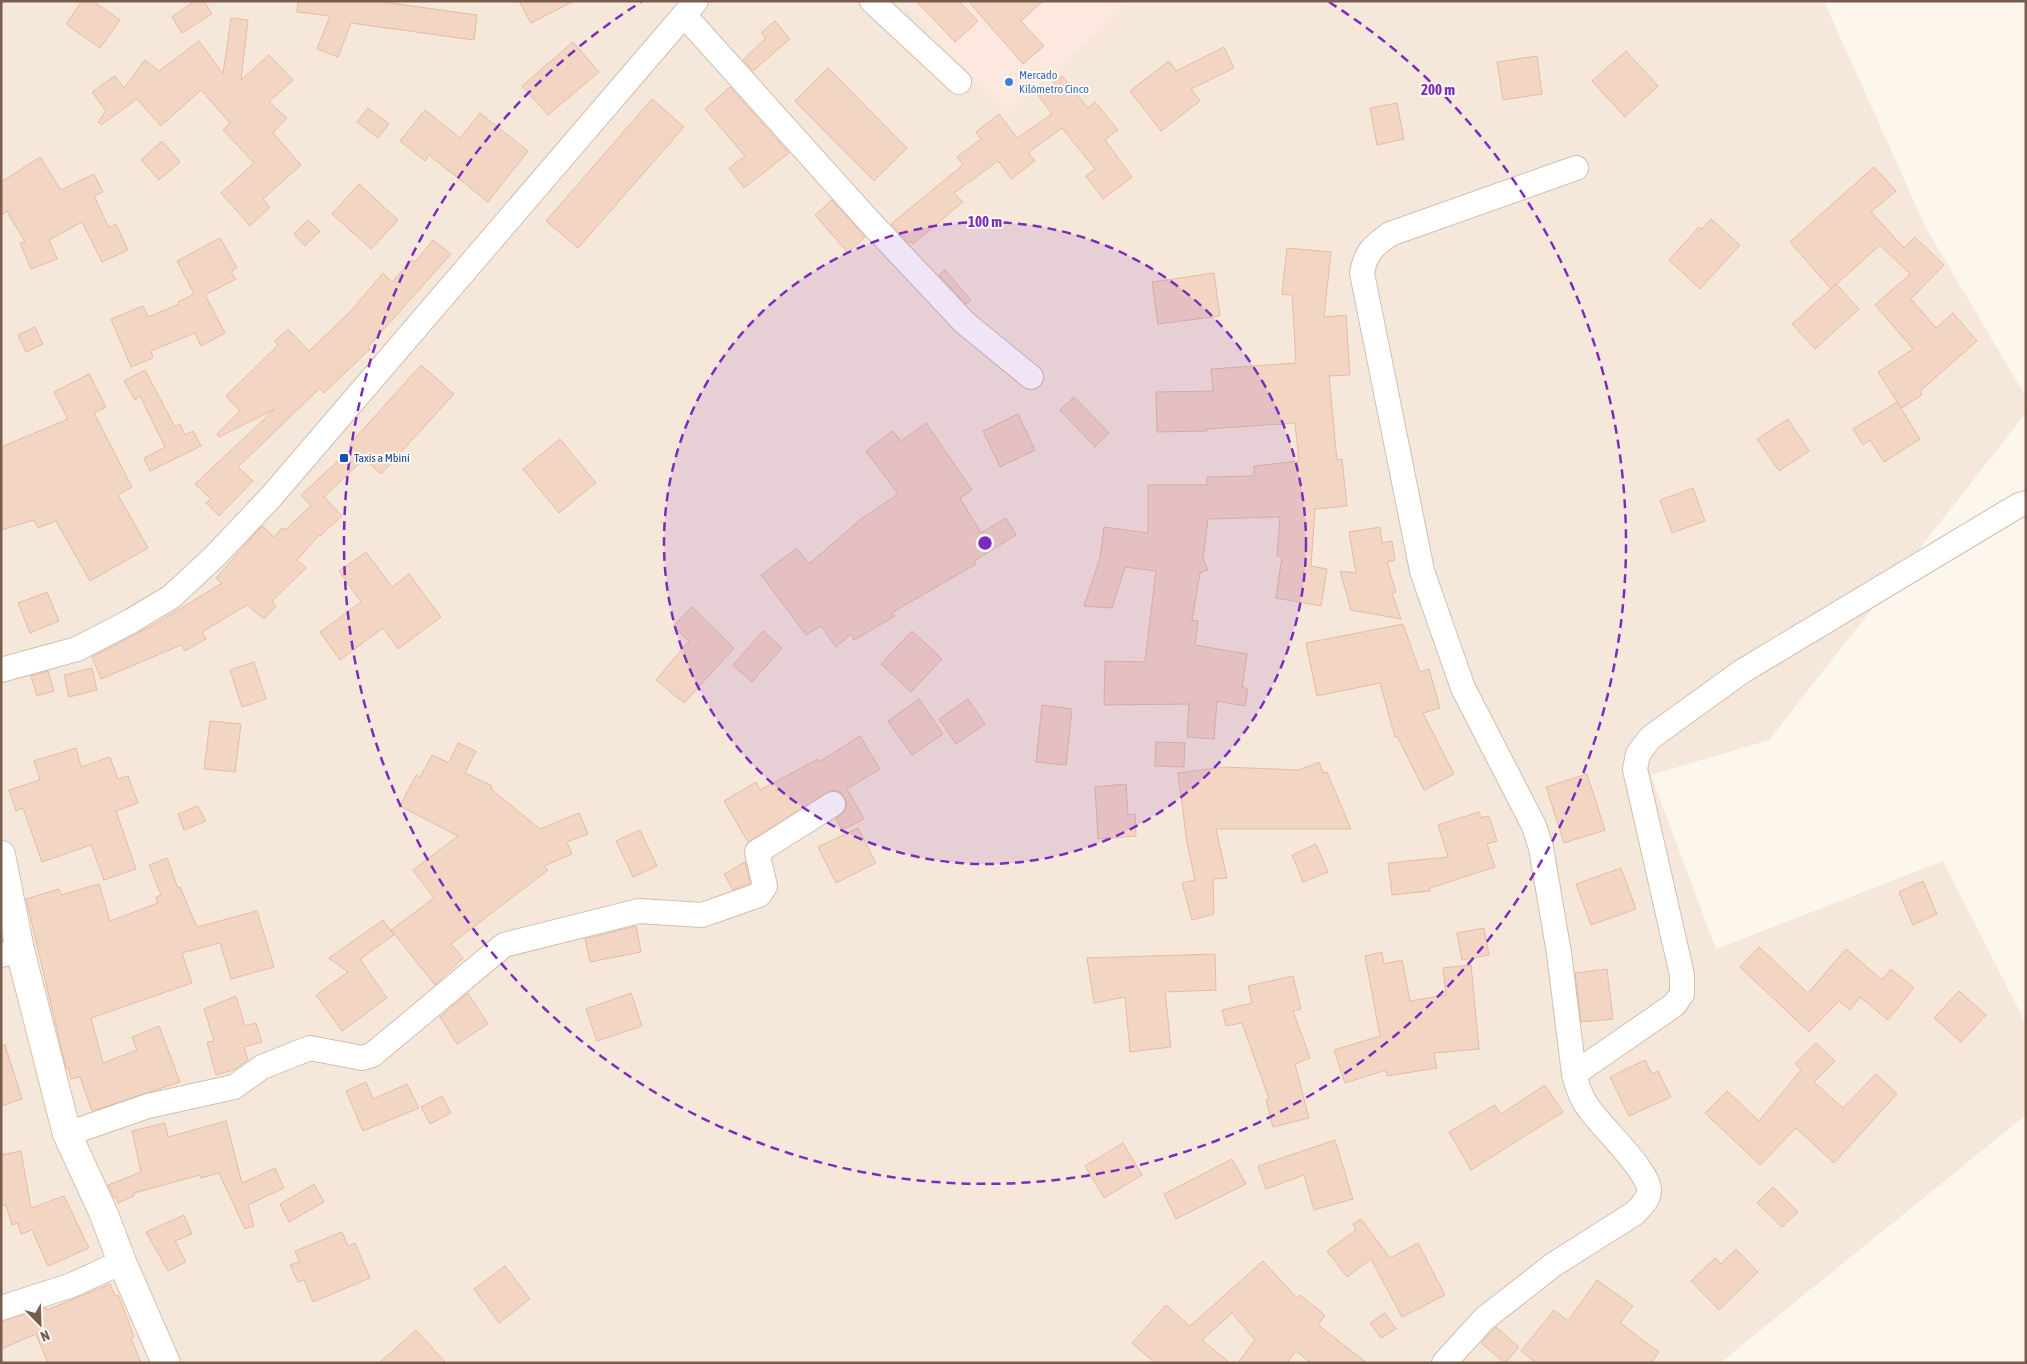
<svg xmlns="http://www.w3.org/2000/svg" width="2027" height="1364" font-family="'Asap Condensed',sans-serif">
  <style>
    .residential { fill: #f5e8da }
    .commercial { fill: #fde8e0 }
    .building { fill: #f3d5c3; stroke: #e6bba3 }
    .lines { fill: none; stroke-linecap: round; stroke-linejoin: round }
    .minor-casing { stroke: #d1beb0; stroke-width: 26 }
    .secondary-casing { stroke: #d6c0b0; stroke-width: 30 }
    .minor { stroke: #fff; stroke-width: 24 }
    .secondary { stroke: #fff; stroke-width: 28 }
    .ring { fill: none; stroke: #7b2cbf; stroke-width: 2.5; stroke-dasharray: 9 6 }
    .shop-dot { fill: #3f7fe0; stroke: #fffaf3; stroke-width: 2 }
    .transit-dot { fill: #1a4fb4; stroke: #fffaf3; stroke-width: 2 }
    .labels { text-anchor: middle; stroke-width: 4; stroke-linejoin: round; paint-order: stroke }
    .shop-label { font-size: 12px; fill: #366cbe; stroke: #fffaf3; text-anchor: start }
    .transit-label { font-size: 12px; fill: #164399; stroke: #fffaf3; text-anchor: start }
    .centre { fill: #7b2cbf; stroke: #fffaf3; stroke-width: 2.5 }
    .ring-label { font-size: 15px; text-anchor: middle; font-weight: bold; fill: #7b2cbf; stroke: #fffaf3; stroke-width: 4; stroke-linejoin: round; paint-order: stroke }
  </style>
  <rect width="100%" height="100%" fill="#fdf6ec"/>
  <!-- residential -->
  <path class="residential" d="M1,1H904L1007,113L1130,1H1824L1926,228L2026,397V413L1769,740L1651,775L1716,949L1943,861L2026,1024V1115L1720,1363H1Z"/>
  <!-- commercial -->
  <path class="commercial" d="M904,1H1130L1007,113Z"/>
  <!-- building -->
  <g class="building">
    <path d="M82,1H93L120,20L100,48L66,24Z"/>
    <path d="M195,1H204L212,14L182,33L172,17Z"/>
    <path d="M298,1H376L477,15L474,40L351,23L338,57L317,49L330,16L297,12Z"/>
    <path d="M519,1H574L531,23Z"/>
    <path d="M916,1H959L978,21L955,42Z"/>
    <path d="M968,1H1043L1021,21L1044,46L1023,64Z"/>
    <path d="M231,18L248,20L241,80L269,55L293,80L269,102L287,118L273,133L301,165L263,199L270,207L250,226L221,193L254,163L223,130L230,123L201,90L161,126L137,99L101,125L98,122L106,111L92,92L115,76L124,88L145,60L159,71L199,41L223,74Z"/>
    <path d="M775,21L790,39L753,71L743,60L766,38L761,33Z"/>
    <path d="M573,42L599,72L548,115L522,86Z"/>
    <path d="M1224,47L1234,68L1191,89L1200,101L1161,131L1130,91L1169,61L1176,71Z"/>
    <path d="M1626,51L1658,86L1625,117L1592,81Z"/>
    <path d="M1537,56L1542,94L1503,100L1497,62Z"/>
    <path d="M828,68L907,148L874,181L795,101Z"/>
    <path d="M1062,76L1088,108L1095,102L1118,130L1105,140L1132,177L1103,199L1086,176L1095,169L1062,128L1028,153L1035,161L1011,179L998,161L954,193L963,202L913,244L911,241L909,243L891,224L963,165L957,157L981,139L976,132L999,114L1017,138L1052,114L1038,95Z"/>
    <path d="M730,87L789,153L744,188L729,168L745,156L705,109Z"/>
    <path d="M652,99L684,127L578,248L546,221Z"/>
    <path d="M1397,103L1404,139L1377,145L1370,108Z"/>
    <path d="M368,108L389,124L378,138L357,122Z"/>
    <path d="M425,110L460,138L480,113L528,151L488,202L429,155L425,161L400,141Z"/>
    <path d="M162,141L180,162L159,180L141,160Z"/>
    <path d="M40,157L61,190L94,174L103,192L94,196L109,228L116,224L128,250L102,262L82,222L49,240L57,259L31,269L20,243L25,242L7,211L1,215V182Z"/>
    <path d="M1874,167L1896,191L1871,212L1904,248L1915,237L1944,265L1911,299L1936,328L1953,313L1977,341L1920,391L1922,395L1901,408L1878,372L1913,349L1875,305L1910,274L1880,245L1831,289L1790,242Z"/>
    <path d="M359,184L398,220L371,249L332,214Z"/>
    <path d="M832,200L865,237L848,253L815,215Z"/>
    <path d="M1711,219L1740,245L1700,289L1669,260L1699,227L1702,229Z"/>
    <path d="M308,220L320,231L305,246L294,234Z"/>
    <path d="M220,238L237,268L231,272L236,279L205,295L225,333L201,346L195,333L151,351L153,358L131,367L111,319L143,306L148,317L179,304L178,302L194,294L177,261Z"/>
    <path d="M433,240L451,254L368,347L370,349L324,393L320,388L238,467L253,481L219,516L206,503L211,499L195,484L275,409L219,437L217,434L240,411L226,396L278,345L275,341L288,329L309,351L350,312L383,273L392,282L412,260L415,262Z"/>
    <path d="M1287,248L1331,252L1324,317L1346,315L1350,375L1329,376L1337,460L1342,459L1347,506L1315,509L1311,566L1327,569L1321,606L1276,598L1282,557L1277,556L1280,517L1208,519L1203,559L1208,570L1200,573L1192,620L1198,621L1195,645L1247,654L1242,687L1248,689L1245,706L1217,701L1214,739L1187,737L1189,704L1104,705L1105,661L1145,662L1156,571L1125,567L1112,608L1084,606L1100,558L1104,527L1148,533V485H1207V477L1254,476V466L1299,461L1295,423L1207,429V431L1157,432L1156,392L1213,391L1211,369L1296,363L1292,295L1282,294Z"/>
    <path d="M945,270L971,300L966,304L939,275Z"/>
    <path d="M1214,273L1220,316L1158,324L1152,282Z"/>
    <path d="M1836,284L1859,309L1815,349L1792,324Z"/>
    <path d="M35,327L43,344L26,352L18,335Z"/>
    <path d="M421,365L454,394L381,474L364,459L324,497L342,516L320,536L319,535L297,560L306,568L272,601L276,606L264,619L247,605L202,632L206,639L185,651L181,645L101,679L92,657L155,624L222,583L216,578L262,526L274,537L282,528L285,530L311,506L301,495L352,448L349,445Z"/>
    <path d="M145,370L175,427L180,424L185,435L193,431L201,446L150,471L144,458L165,447L140,396L135,400L124,381Z"/>
    <path d="M89,374L106,407L94,413L132,487L118,495L148,548L90,581L56,521L38,528L34,520L1,530V447L68,419L54,392Z"/>
    <path d="M1074,397L1109,433L1095,447L1060,410Z"/>
    <path d="M1897,402L1920,439L1884,462L1870,440L1863,445L1853,429Z"/>
    <path d="M1018,414L1035,450L1000,467L983,431Z"/>
    <path d="M1788,419L1809,451L1779,471L1757,439Z"/>
    <path d="M926,423L972,490L960,498L981,533L1006,518L1016,535L974,561L976,564L891,613L895,616L854,640L851,634L836,647L821,626L806,635L761,575L797,548L809,564L861,519L898,494L866,451L893,431L901,441Z"/>
    <path d="M560,439L596,483L559,513L523,469Z"/>
    <path d="M1693,488L1705,521L1672,533L1660,500Z"/>
    <path d="M1380,527L1382,543L1392,541L1395,560L1387,562L1396,592L1392,593L1401,619L1351,610L1340,571L1356,573L1349,532Z"/>
    <path d="M366,552L392,587L409,574L441,617L398,649L383,628L340,660L320,632L361,602L339,571Z"/>
    <path d="M47,592L59,621L30,633L18,603Z"/>
    <path d="M692,607L734,648L684,703L656,680L689,641L673,626Z"/>
    <path d="M1403,624L1420,672L1429,669L1440,708L1423,713L1454,774L1424,790L1397,736L1395,737L1380,683L1317,696L1306,643Z"/>
    <path d="M763,631L782,648L752,682L733,665Z"/>
    <path d="M912,631L942,659L911,692L881,664Z"/>
    <path d="M254,662L266,699L242,707L230,670Z"/>
    <path d="M92,668L97,690L69,697L64,675Z"/>
    <path d="M48,671L54,691L37,696L31,676Z"/>
    <path d="M919,699L943,734L912,755L888,721Z"/>
    <path d="M968,699L985,724L956,744L939,719Z"/>
    <path d="M1042,705L1072,709L1066,765L1036,762Z"/>
    <path d="M210,721L241,724L235,772L204,769Z"/>
    <path d="M860,736L880,769L847,789L864,819L842,830L836,818L845,811L847,803L840,792L832,790L748,842L724,801L756,782L760,790L818,759L819,762Z"/>
    <path d="M1156,742L1185,743L1184,767L1155,766Z"/>
    <path d="M458,743L476,751L465,773L492,786L491,789L540,829L579,813L588,834L567,842L572,854L544,866L548,870L451,944L463,958L435,985L391,930L434,898L413,870L458,836L400,806L416,775L420,777L432,755L449,763Z"/>
    <path d="M76,748L81,767L110,757L118,779L128,776L138,803L116,811L136,869L104,880L91,845L42,862L23,808L16,811L9,790L40,780L34,761Z"/>
    <path d="M1319,762L1323,773L1327,772L1351,829H1216L1227,878L1213,879L1214,914L1192,920L1182,883L1195,880L1187,843L1178,773L1224,767L1299,770Z"/>
    <path d="M1587,774L1605,830L1564,843L1546,787Z"/>
    <path d="M1126,784L1128,815L1135,814L1136,836L1098,839L1095,787Z"/>
    <path d="M198,806L206,821L184,830L178,814Z"/>
    <path d="M1479,812L1481,818L1489,816L1497,841L1487,844L1495,867L1430,888V891L1392,895L1388,863L1448,857L1438,825Z"/>
    <path d="M858,828L876,863L836,883L818,847Z"/>
    <path d="M640,830L657,866L633,877L616,841Z"/>
    <path d="M1316,844L1328,872L1303,882L1292,855Z"/>
    <path d="M167,858L178,888L180,887L197,927L257,911L274,967L231,979L220,943L182,953L192,983L91,1018L103,1063L137,1050L132,1037L159,1026L180,1082L92,1111L80,1077L71,1079L68,1067L66,1068L26,899L59,889L61,895L99,884L110,921L158,903L156,897L161,895L149,865Z"/>
    <path d="M745,862L750,883L733,890L724,874Z"/>
    <path d="M1621,868L1636,909L1591,925L1576,884Z"/>
    <path d="M1923,881L1937,914L1913,925L1899,892Z"/>
    <path d="M383,920L394,935L360,959L387,998L342,1031L316,995L348,972L329,958Z"/>
    <path d="M636,926L641,952L590,962L585,939Z"/>
    <path d="M1484,928L1489,955L1462,960L1457,933Z"/>
    <path d="M1759,947L1808,993L1846,949L1882,980L1891,969L1914,988L1888,1020L1860,997L1850,1010L1839,1001L1809,1032L1740,967Z"/>
    <path d="M1382,952L1384,964L1402,960L1410,1001L1446,995L1443,968L1471,965L1479,1049L1434,1053L1437,1068L1387,1076L1386,1070L1345,1083L1334,1050L1380,1036L1365,956Z"/>
    <path d="M1215,954L1216,990L1165,992L1171,1047L1130,1052L1125,997L1094,1003L1087,958Z"/>
    <path d="M1607,969L1613,1019L1581,1022L1575,973Z"/>
    <path d="M1293,976L1301,1009L1293,1011L1310,1058L1295,1064L1309,1118L1273,1127L1266,1100L1269,1099L1242,1023L1226,1026L1222,1010L1252,1003L1248,986Z"/>
    <path d="M1959,991L1986,1015L1961,1042L1934,1018Z"/>
    <path d="M468,993L488,1024L457,1044L440,1017Z"/>
    <path d="M631,993L642,1026L597,1041L586,1009Z"/>
    <path d="M236,996L245,1026L256,1023L262,1042L244,1047L248,1060L233,1070L216,1075L207,1042L214,1041L204,1009Z"/>
    <path d="M1816,1043L1835,1061L1814,1082L1843,1108L1876,1074L1897,1094L1834,1163L1796,1128L1760,1165L1705,1113L1727,1091L1759,1121L1801,1070L1795,1064Z"/>
    <path d="M5,1045L22,1099L1,1106V1046Z"/>
    <path d="M1645,1060L1652,1074L1658,1071L1671,1097L1629,1116L1610,1077Z"/>
    <path d="M366,1082L373,1099L407,1084L419,1108L363,1131L346,1091Z"/>
    <path d="M1545,1085L1563,1112L1471,1170L1449,1132L1495,1105L1501,1114Z"/>
    <path d="M442,1096L451,1113L430,1124L421,1107Z"/>
    <path d="M226,1121L242,1183L275,1168L284,1188L248,1205L254,1226L245,1229L219,1173L201,1178L200,1175L134,1193V1196L118,1203L116,1197L114,1198L108,1185L141,1172L132,1131L165,1123L168,1137Z"/>
    <path d="M1335,1140L1353,1199L1314,1210L1304,1175L1266,1189L1258,1166Z"/>
    <path d="M1123,1143L1142,1175L1104,1198L1085,1166Z"/>
    <path d="M21,1151L31,1208L64,1196L89,1248L48,1266L32,1230L21,1234L18,1223L12,1225L6,1205L1,1206V1155Z"/>
    <path d="M1232,1159L1246,1184L1176,1219L1164,1194Z"/>
    <path d="M314,1184L324,1202L289,1222L280,1204Z"/>
    <path d="M1773,1187L1798,1212L1782,1227L1757,1203Z"/>
    <path d="M184,1215L192,1234L175,1241L186,1262L168,1271L146,1232Z"/>
    <path d="M1361,1219L1390,1258L1418,1243L1445,1295L1402,1317L1371,1259L1347,1277L1327,1251L1356,1230L1353,1224Z"/>
    <path d="M342,1232L348,1246L355,1243L370,1278L313,1302L304,1280L298,1282L290,1265L300,1262L295,1251Z"/>
    <path d="M1736,1249L1758,1272L1719,1310L1691,1281L1715,1258L1721,1264Z"/>
    <path d="M1263,1261L1297,1298L1300,1295L1325,1315L1318,1325L1367,1363H1311L1296,1351L1287,1363H1238L1255,1340L1232,1313L1202,1340L1230,1363H1155L1132,1343L1166,1305L1190,1326Z"/>
    <path d="M505,1266L530,1299L499,1323L474,1289Z"/>
    <path d="M1597,1280L1633,1306L1620,1323L1659,1352L1651,1363H1536L1521,1351L1554,1310L1568,1321Z"/>
    <path d="M110,1284L115,1296L118,1295L128,1320L134,1337L131,1338L141,1363H48L36,1334L1,1349V1321L46,1308L47,1310Z"/>
    <path d="M1385,1313L1396,1329L1381,1338L1370,1323Z"/>
    <path d="M1496,1327L1519,1347L1505,1363L1481,1343Z"/>
    <path d="M416,1330L446,1363H379Z"/>
  </g>
  <g class="lines">
    <!-- minor casing -->
    <g class="minor-casing">
      <g id="minor">
        <path d="M872,1L959,82"/>
        <path d="M684,15L869,221L965,323L1031,377"/>
        <path d="M1,670L77,649L131,621L171,597L215,556L270,498L696,1"/>
        <path d="M1,955L20,950"/>
        <path d="M1574,1074L1674,1005L1682,994V975L1635,769L1638,754L1650,738L1741,672L2019,505L2026,503"/>
        <path d="M67,1134L148,1106L234,1087L262,1067L310,1048L362,1058L372,1055L504,945L639,911L702,915L759,895L765,886L757,852L833,804"/>
        <path d="M1,1308L72,1285L122,1262"/>
        <path d="M1444,1363L1484,1319L1553,1265L1635,1213C1641,1206 1649,1200 1649,1190C1648,1169 1600,1126 1587,1106C1580,1096 1577,1086 1574,1074L1559,953L1541,848L1534,826L1463,688L1422,571L1362,273C1366,252 1372,247 1390,234L1576,168"/>
      </g>
    </g>
    <!-- secondary casing -->
    <g class="secondary-casing">
      <path id="secondary" d="M1,855L20,950L67,1134L103,1212L122,1262L166,1363"/>
    </g>
    <!-- minor -->
    <use href="#minor" class="minor"/>
    <!-- secondary -->
    <use href="#secondary" class="secondary"/>
  </g>
  <!-- distance rings -->
  <circle cx="985" cy="543" r="321" fill="#7b2cbf" fill-opacity=".12"/>
  <g class="ring">
    <circle cx="985" cy="543" r="321"/>
    <path d="M1329 2A641 641 0 1 1 641 2"/>
  </g>
  <!-- markers -->
  <circle class="shop-dot" cx="1009" cy="82" r="5"/>
  <rect class="transit-dot" x="339" y="453" width="10" height="10" rx="2.5"/>
  <g class="labels">
    <!-- shop labels -->
    <g class="shop-label">
      <text x="1019" y="79">Mercado<tspan x="1019" dy="14">Kilómetro Cinco</tspan></text>
    </g>
    <!-- transit labels -->
    <g class="transit-label">
      <text x="354" y="462">Taxis a Mbini</text>
    </g>
  </g>
  <circle cx="985" cy="543" r="8" class="centre"/>
  <g class="ring-label">
    <text x="1438" y="95">200 m</text>
    <text x="985" y="227">100 m</text>
  </g>
  <!-- border -->
  <rect width="2027" height="1364" fill="none" stroke="#7a5c4d" stroke-width="5"/>
  <!-- north arrow -->
  <g transform="translate(40 1324) rotate(157)" stroke="#fffaf3" stroke-width="4" paint-order="stroke">
  <path d="M0-4L9 19L0 12L-9 19Z" fill="#7a5c4d"/>
  <text y="-8" font-size="14" font-weight="bold" text-anchor="middle" fill="#7a5c4d">N</text>
  </g>
</svg>
